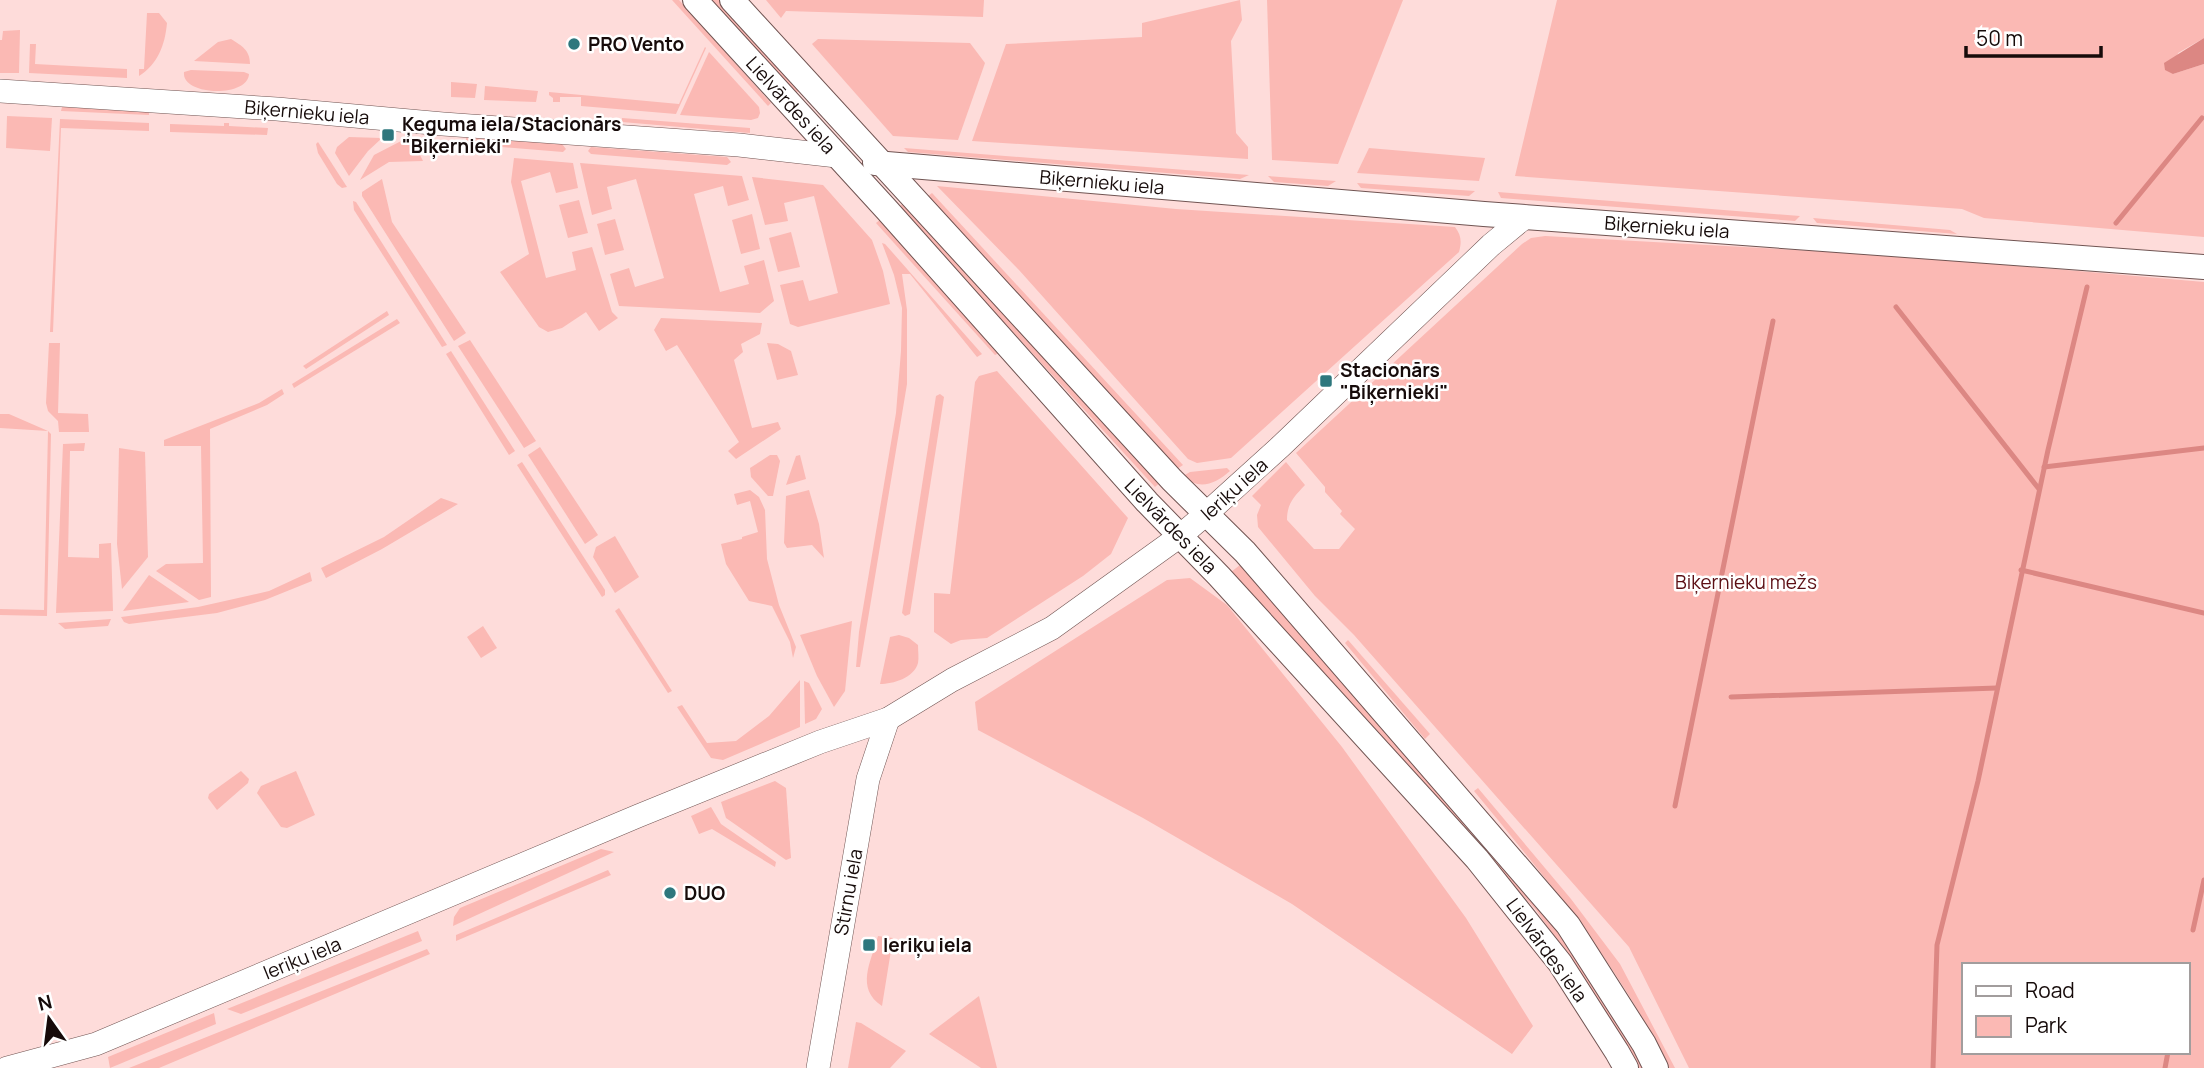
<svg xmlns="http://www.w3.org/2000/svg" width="2204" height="1068" font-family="Manrope,sans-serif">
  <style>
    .green { fill: #fbb9b4; fill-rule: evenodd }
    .water { fill: #dc8783 }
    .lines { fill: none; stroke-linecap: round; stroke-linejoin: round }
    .stream { stroke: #dc8783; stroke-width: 5 }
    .tertiary-casing { stroke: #705452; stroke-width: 24 }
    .secondary-casing { stroke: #705452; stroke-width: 26 }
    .tertiary { stroke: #fff; stroke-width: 23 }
    .secondary { stroke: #fff; stroke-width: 24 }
    .poi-dot { fill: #2e777d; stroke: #fff; stroke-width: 2.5 }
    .labels { text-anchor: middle; stroke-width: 5; stroke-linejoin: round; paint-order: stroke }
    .poi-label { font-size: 19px; font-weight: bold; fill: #160b0a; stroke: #fff; text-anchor: start }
    .street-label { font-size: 19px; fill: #160b0a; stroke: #fff }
    .park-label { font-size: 19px; fill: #5c0f14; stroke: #fff }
  </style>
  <rect width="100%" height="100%" fill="#fedcda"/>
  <!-- green -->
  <g class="green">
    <path d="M672,0H679L771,103L768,106Z"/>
    <path d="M710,0H723L803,89L795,93Z"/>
    <path d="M766,0H984L983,17L786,11L781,18Z"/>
    <path d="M1240,0L1242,20L1231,41L1236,133L1248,147V159L972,141L1006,44L1142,37V23Z"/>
    <path d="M1267,0H1403L1338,164L1272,160Z"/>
    <path d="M1557,0H2204V38L2178,53L2173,74L2204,64V237L1984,218L1962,209L1515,176Z"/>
    <path d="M147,13H159L167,23C165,45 158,64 139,76V69H144Z"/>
    <path d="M20,30L19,73H0V40H2L3,31Z"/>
    <path d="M231,39C242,46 250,50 250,64L194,61L218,42Z"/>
    <path d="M818,39L970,43L985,63L958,140L893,136L812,44Z"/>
    <path d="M30,44H36L35,64L127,69V78L29,73Z"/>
    <path d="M705,47L706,48L676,114L581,106V97H560V102H553V98L549,95V92L679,104Z"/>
    <path d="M709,52L759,107L760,113L758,118L751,120L680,115Z"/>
    <path d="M191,70L244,72L249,74C248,98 181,96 184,72Z"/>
    <path d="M451,82L477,84L475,98L451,97Z"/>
    <path d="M485,86L538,91L536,102L484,100Z"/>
    <path d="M62,107L149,111V115L61,111Z"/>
    <path d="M7,116L52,118L50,151L6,148Z"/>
    <path d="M622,118L750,128V133L622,122Z"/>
    <path d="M60,119L149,123V131L61,128L53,332H50Z"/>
    <path d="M224,123H229V126L268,128L267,135L170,132V124L224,126Z"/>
    <path d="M466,136L562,144L566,149L563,152L466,144Z"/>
    <path d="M349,137L382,138L368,151L349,176L335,153L337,147Z"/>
    <path d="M403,140L415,145L423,161L389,162L360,180L374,155Z"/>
    <path d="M318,142L347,187L342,188L337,184L318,153L316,144Z"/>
    <path d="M591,147L727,157L731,162L727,165L591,154L588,151Z"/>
    <path d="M904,148L1249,175L1240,179L908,152Z"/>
    <path d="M1369,148L1485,158L1479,181L1357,173Z"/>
    <path d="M514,158L573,163L578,188L556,193L550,172L521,181L546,278L576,270L572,252L592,247L612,312L618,318L599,331L586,312L562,328L548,332L539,327L500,272L529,254L511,182Z"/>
    <path d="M580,163L742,176L749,200L728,206L723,186L694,194L720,292L749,284L744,266L764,260L774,301L760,313L619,306L610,274L629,268L635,287L664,278L636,179L607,187L612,209L592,215Z"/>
    <path d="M1268,176L1336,181L1328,186L1274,182Z"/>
    <path d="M752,177L823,185L872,240L883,271L890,304L798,327L790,324L780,285L803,280L809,301L838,293L814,196L784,203L788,221L765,225Z"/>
    <path d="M382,179L392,222L466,333L454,341L362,196V192Z"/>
    <path d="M1357,183L1475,191L1469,196L1361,188Z"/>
    <path d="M937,186L1176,209L1455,227C1461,235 1462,241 1459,252L1231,458L1197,463L1188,459L1019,270Z"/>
    <path d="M1498,192L1800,216L1795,221L1501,198Z"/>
    <path d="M932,193L1183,465L1177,469L927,197Z"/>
    <path d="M579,200L588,233L568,238L559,205Z"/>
    <path d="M353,201L356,202L447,345L442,347L354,210Z"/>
    <path d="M906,202L1163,480L1155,487L898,207Z"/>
    <path d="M752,214L760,249L741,254L732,220Z"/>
    <path d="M1813,218L1950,230L1957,234L1817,223Z"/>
    <path d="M615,219L624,250L605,255L597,224Z"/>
    <path d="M881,219L1001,352L995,355L876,223Z"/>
    <path d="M791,232L800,267L778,272L769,238Z"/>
    <path d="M1545,236L1904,256L2204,282V1068H1689L1629,947L1354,635L1315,596L1258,527L1257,515L1261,505L1252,496L1286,462L1305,485C1294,497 1287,503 1287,520L1314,549H1339L1355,529L1340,514L1342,511L1325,492V487L1296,453L1522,244L1531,238ZM1964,965H2188V1052H1964Z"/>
    <path d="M882,243L885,244L982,354L977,357L910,274H902L907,310V384L860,667H856L859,632L896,413L901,351L902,308L894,275Z"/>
    <path d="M387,311L389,315L306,369L303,366Z"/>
    <path d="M661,318L762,323L760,334L741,344L743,352L734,360L752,428L778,422L781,429L736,459L728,451L739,442L677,345L666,351L654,330Z"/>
    <path d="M397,319L400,323L294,388L292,384Z"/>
    <path d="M470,340L536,441L524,448L458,346Z"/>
    <path d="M49,343H60L58,413L88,414L89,432H59L58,421L48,411L46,403Z"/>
    <path d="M767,343L778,344L791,351L798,375L777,380Z"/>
    <path d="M451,351L515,451L509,455L446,354Z"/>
    <path d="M997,371L1128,518L1111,554L1083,576L987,638L961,640L951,644L934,632V593L950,594L975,382L979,376Z"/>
    <path d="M282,389L284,394L267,405L210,429L211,597L199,600L156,571L166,564L203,563L201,446H164V440L259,403Z"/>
    <path d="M940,394L944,397L910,614L905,616L902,613L936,396Z"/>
    <path d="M0,414H9L48,431L51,434L47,616L0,615V609L44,610L48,431L0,428Z"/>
    <path d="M85,443L84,451H70L68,557L99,558V544L111,543L113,611L56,613L63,444Z"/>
    <path d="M540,447L598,535L585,544L528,455Z"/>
    <path d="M119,448L145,452L148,557L122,589L117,544Z"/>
    <path d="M770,455H777L780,461L773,496H768L751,477L750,468Z"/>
    <path d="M800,455L806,479L786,485L796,456Z"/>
    <path d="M522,462L605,590V595L602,597L517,465Z"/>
    <path d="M1227,468L1230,471C1215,484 1199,491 1183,476L1190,472Z"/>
    <path d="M750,490L759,497L765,510L767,559L779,605L796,647L793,658L790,642L772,606L749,601L726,564L721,544L742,539V537L758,532L750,501L737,505L734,494Z"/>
    <path d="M809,490L819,524L824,558L812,545L787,548L784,543L786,496Z"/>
    <path d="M441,498L458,504L382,549L326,578L321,568L384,537Z"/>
    <path d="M615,536L639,577L615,593L593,557L596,547Z"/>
    <path d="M1240,565L1544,907L1648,1068H1635L1565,952L1536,910L1231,572Z"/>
    <path d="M310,572L312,581L265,600L217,613L129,624L124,622L121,617L198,607L269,591Z"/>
    <path d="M149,575L189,602L123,611Z"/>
    <path d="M1190,578L1227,605L1342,747L1466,918L1533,1026L1512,1054L1292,904L1143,818L978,730L975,702L1167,580Z"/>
    <path d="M619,608L672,691L668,693L615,611Z"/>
    <path d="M111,619L108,626L65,629L58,623Z"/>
    <path d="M852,621L845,691L834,707L817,676L800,635Z"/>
    <path d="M483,626L497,648L481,658L467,637Z"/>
    <path d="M899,635L909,638L918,645C918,651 919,658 918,663C914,678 893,684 880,684L890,637Z"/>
    <path d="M1348,640L1430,734L1425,739L1345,643Z"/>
    <path d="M800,680V727L723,760L711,758L677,707L682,705L707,743L736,741L769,716Z"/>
    <path d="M804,681L809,683L822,709L816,719L805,724Z"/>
    <path d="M241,771L249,779L248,783L217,810L208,798L209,794Z"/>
    <path d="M296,771L315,815L287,828L281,827L257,793L261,786Z"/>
    <path d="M775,781L786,788L791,858L786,860L726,818L721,802Z"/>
    <path d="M1478,788L1571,899L1620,964L1675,1068H1669C1618,963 1548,881 1474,791Z"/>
    <path d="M711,807L721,824L776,862L775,867L712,829L699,834L691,816Z"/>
    <path d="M601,849L614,852L453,926L454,917L460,908Z"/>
    <path d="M608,870L611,875L456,941V935Z"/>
    <path d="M418,931L422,941L241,1014L227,1009Z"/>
    <path d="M878,936L893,938L882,1006C855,988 871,962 878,936Z"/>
    <path d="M427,949L430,954L159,1068H129Z"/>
    <path d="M979,996L997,1068H981L929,1034Z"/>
    <path d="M214,1013L216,1024L110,1068L108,1057Z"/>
    <path d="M856,1022L861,1023L906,1051L890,1068H848Z"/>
  </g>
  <!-- water -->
  <path class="water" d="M2204,38V64L2173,74L2165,70L2164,63Z"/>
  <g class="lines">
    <!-- stream -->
    <g class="stream">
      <path d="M2116,223L2202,118"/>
      <path d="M1896,307L2039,489"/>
      <path d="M2044,467L2204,448"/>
      <path d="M2021,570L2204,613"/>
      <path d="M1731,697L1997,688"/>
      <path d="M1675,806L1773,321"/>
      <path d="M2193,930L2204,880"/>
      <path d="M1933,1068L1937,945L1978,781L2048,450L2087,287"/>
      <path d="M2165,1068L2168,1052"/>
    </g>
    <!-- tertiary casing -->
    <g class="tertiary-casing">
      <g id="tertiary">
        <path d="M0,91L277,109L443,124L739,145L837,156"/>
        <path d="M7,1068L96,1044L638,816L820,742L888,719L952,680L1052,628L1180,536L1206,514L1281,446L1491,245L1525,217"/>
        <path d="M818,1068L868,779L888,719"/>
      </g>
    </g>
    <!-- secondary casing -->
    <g class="secondary-casing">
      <g id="secondary">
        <path d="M695,0L887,210L1147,502L1219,576L1477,859L1560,963L1617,1052L1626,1068"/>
        <path d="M732,0L1172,480L1245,552L1568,925L1644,1044L1656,1068"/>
        <path d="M875,163L1484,214L2204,267"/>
      </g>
    </g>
    <!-- tertiary -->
    <use href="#tertiary" class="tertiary"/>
    <!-- secondary -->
    <use href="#secondary" class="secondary"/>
  </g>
  <!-- markers -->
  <g class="poi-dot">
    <circle cx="574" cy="44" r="7"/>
    <rect x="381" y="128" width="14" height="14" rx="3.5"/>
    <rect x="1319" y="374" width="14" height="14" rx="3.5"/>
    <circle cx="670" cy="893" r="7"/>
    <rect x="862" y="938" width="14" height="14" rx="3.5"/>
  </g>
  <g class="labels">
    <!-- poi labels -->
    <g class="poi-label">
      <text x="588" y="51">PRO Vento</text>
      <text x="402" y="131">Ķeguma iela/Stacionārs<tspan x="402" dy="22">"Biķernieki"</tspan></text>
      <text x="1340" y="377">Stacionārs<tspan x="1340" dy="22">"Biķernieki"</tspan></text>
      <text x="684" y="900">DUO</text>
      <text x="883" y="952">Ieriķu iela</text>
    </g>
    <!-- street labels -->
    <g class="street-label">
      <text transform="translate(791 105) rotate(48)" y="7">Lielvārdes iela</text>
      <text transform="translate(307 112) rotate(5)" y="7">Biķernieku iela</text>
      <text transform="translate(1102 182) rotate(5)" y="7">Biķernieku iela</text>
      <text transform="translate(1667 227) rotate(4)" y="7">Biķernieku iela</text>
      <text transform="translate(1234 489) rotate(-42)" y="7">Ieriķu iela</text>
      <text transform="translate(1171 526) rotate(46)" y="7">Lielvārdes iela</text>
      <text transform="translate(848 892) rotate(-80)" y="7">Stirnu iela</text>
      <text transform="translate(1547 950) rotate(54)" y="7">Lielvārdes iela</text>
      <text transform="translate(302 958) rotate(-22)" y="7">Ieriķu iela</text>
    </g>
    <!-- park labels -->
    <g class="park-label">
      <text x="1746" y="589">Biķernieku mežs</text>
    </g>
  </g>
  <!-- legend -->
  <rect x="1962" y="963" width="228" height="91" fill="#ffffff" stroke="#a29d9d" stroke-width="2"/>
  <rect x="1976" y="986" width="35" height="10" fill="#ffffff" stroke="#a29d9d" stroke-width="2"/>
  <text x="2025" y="998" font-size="21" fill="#160b0a">Road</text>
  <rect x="1976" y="1016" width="35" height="21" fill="#fbb9b4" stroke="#a29d9d" stroke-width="2"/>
  <text x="2025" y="1033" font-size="21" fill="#160b0a">Park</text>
  <!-- north arrow -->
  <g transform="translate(49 1019) rotate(346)" stroke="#ffffff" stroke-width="5" paint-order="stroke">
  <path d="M0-5L12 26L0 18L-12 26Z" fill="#160b0a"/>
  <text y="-10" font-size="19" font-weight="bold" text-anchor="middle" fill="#160b0a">N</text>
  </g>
  <!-- scale -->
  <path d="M1966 46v10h135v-10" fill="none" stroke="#160b0a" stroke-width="3.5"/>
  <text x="1976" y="46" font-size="21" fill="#160b0a" stroke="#ffffff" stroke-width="5" paint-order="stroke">50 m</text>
</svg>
